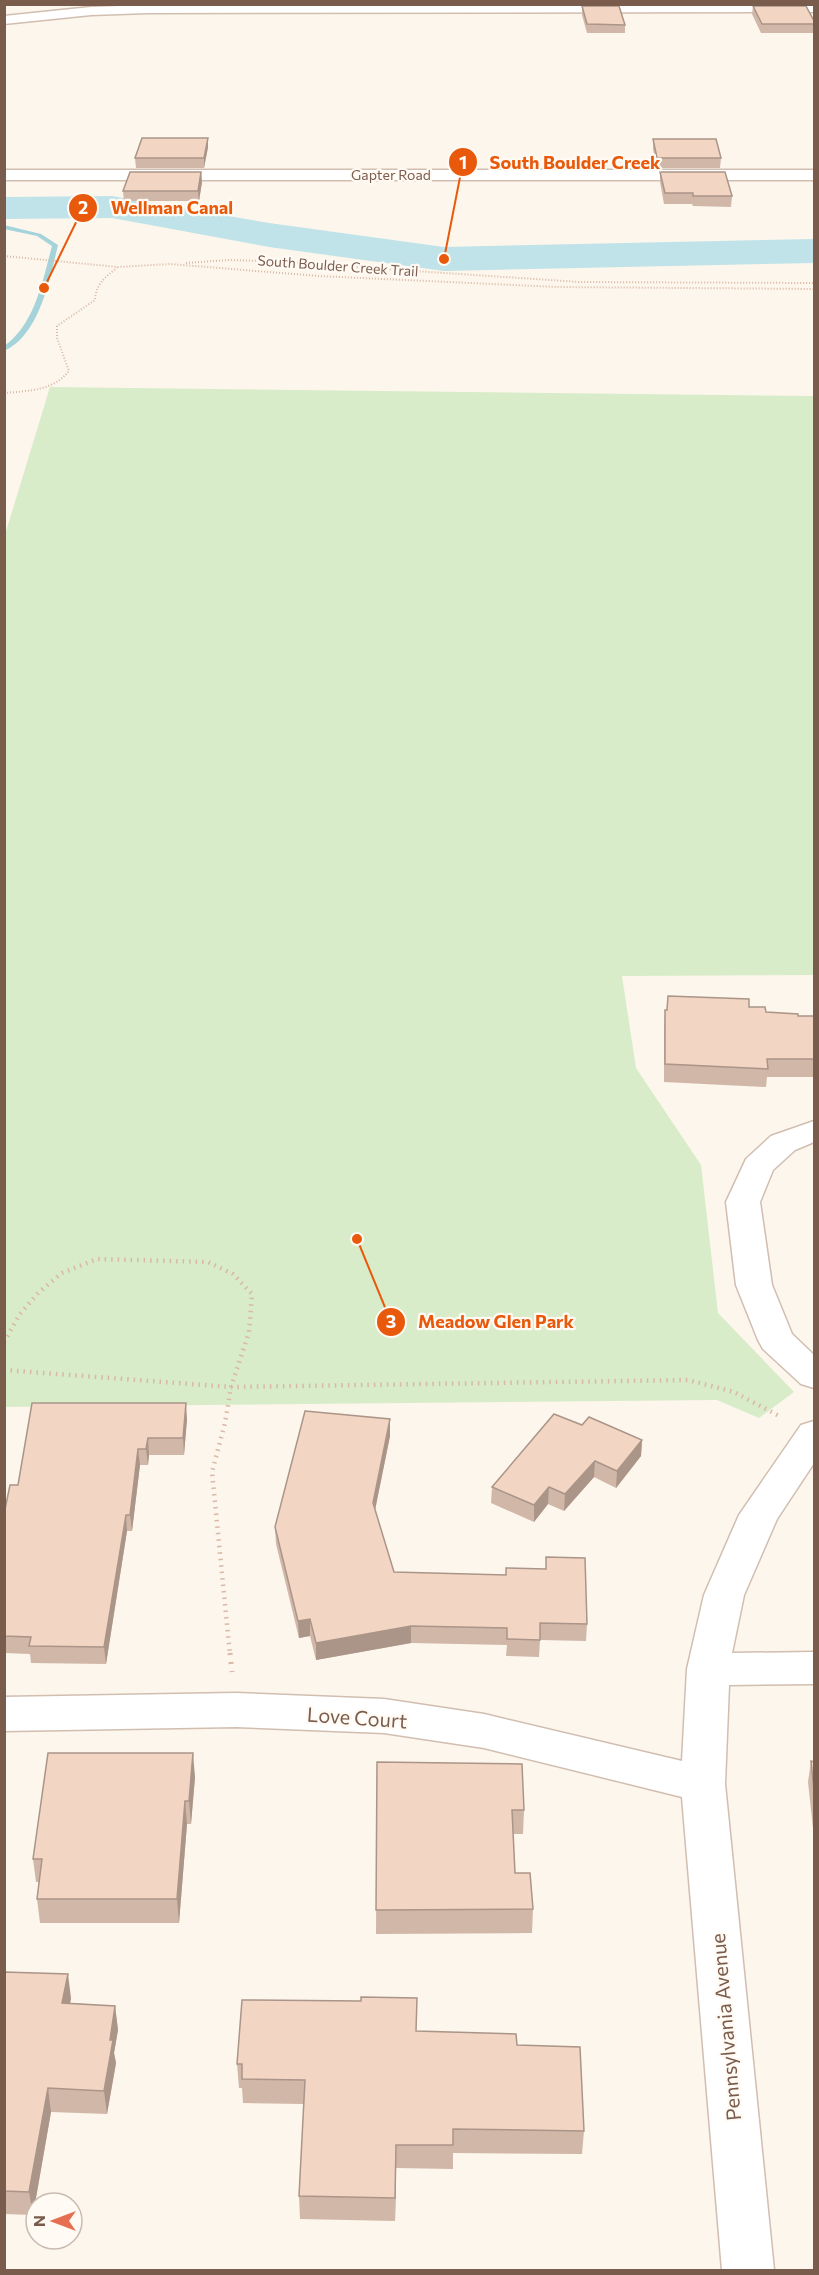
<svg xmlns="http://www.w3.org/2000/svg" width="819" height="2275" font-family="Commissioner,sans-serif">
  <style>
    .green { fill: #d8ecc9 }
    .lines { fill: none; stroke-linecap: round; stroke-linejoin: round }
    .stream { fill: #a5d3da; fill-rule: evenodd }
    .river { fill: #bfe3e8; fill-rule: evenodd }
    .minor-casing { stroke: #d1beb0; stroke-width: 3 }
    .path-far2 { stroke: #d9b8a5; stroke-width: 2; stroke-dasharray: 1 2; stroke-linecap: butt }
    .path-far1 { stroke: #d9b8a5; stroke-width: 4.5; stroke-dasharray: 1.5 5; stroke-linecap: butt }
    .path { stroke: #d9b8a5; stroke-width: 5; stroke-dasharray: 2 7; stroke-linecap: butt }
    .minor { fill: #fff; fill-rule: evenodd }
    .wall { fill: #d1b7a8 }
    .shaded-wall { fill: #aa9588 }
    .building { fill: #f3d5c3; stroke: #aa9588; stroke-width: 1.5 }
    .labels { text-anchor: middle; stroke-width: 4.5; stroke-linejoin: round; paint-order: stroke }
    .far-street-label { font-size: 14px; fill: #7a5c4d; stroke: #fffaf3 }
    .near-street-label { font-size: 20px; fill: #7a5c4d; stroke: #fffaf3 }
    .leader { fill: none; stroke: #e8590c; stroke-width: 2 }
    .callout-dot { fill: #e8590c; stroke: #fffaf3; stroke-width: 2 }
    .mark-label { font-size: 18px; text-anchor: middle; font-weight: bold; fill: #fff }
    .callout-label { font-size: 18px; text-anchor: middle; font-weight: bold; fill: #e8590c; stroke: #fffaf3; stroke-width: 4.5; stroke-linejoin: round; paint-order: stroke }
  </style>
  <rect width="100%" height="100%" fill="#fdf6ec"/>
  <!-- green -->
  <path class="green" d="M50,387L814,396V975L622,976L636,1068L701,1165L718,1313L794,1392L759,1418L717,1400L5,1407L4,538Z"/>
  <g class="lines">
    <!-- stream -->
    <path class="stream" d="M4,225L41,234L58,245C50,279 39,336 4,351V346C35,325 43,279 52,246L37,236L4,229Z"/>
    <!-- river -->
    <path class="river" d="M112,196L269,223L444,247L814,239V263L444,271L269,247L112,218L4,219V197Z"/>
    <!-- minor casing -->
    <g class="minor-casing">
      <g id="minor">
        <path d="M814,4V12L148,13L91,15L4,24V16L91,7L148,5Z"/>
        <rect x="4" y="170" width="810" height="10"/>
        <path d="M814,1121V1142L795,1150L773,1170L760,1202L772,1285L792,1334L814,1355V1388L801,1384L763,1349L758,1340L736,1285L726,1202L746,1159L771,1136Z"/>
        <path d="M814,1421V1463L777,1519L744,1595L732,1653L814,1652V1684L729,1685L725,1784L774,2270H722L682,1797L484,1748L384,1733L236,1727L4,1731V1697L236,1693L384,1699L484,1714L682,1761L687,1669L704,1595L739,1515L801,1425Z"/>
      </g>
    </g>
    <!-- path-far2 -->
    <g class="path-far2">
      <path d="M4,256L118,267L170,264L318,276L557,287L814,289"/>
      <path d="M186,263L229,260L264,261L580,282L814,283"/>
      <path d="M4,393C28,391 53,391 69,371L57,338V326L95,300C96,284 105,277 117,268"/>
    </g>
    <!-- path-far1 -->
    <g class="path-far1">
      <path d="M4,1342L20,1314L39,1292L62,1273L97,1259L208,1262L233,1274L252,1294L249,1332L231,1387L225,1423L212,1472L230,1655"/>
      <path d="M4,1370L231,1387L688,1380L734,1392L781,1417"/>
    </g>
    <!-- path -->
    <path class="path" d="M230,1653L232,1672"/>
    <!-- minor -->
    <use href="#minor" class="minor"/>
  </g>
  <!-- wall -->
  <g class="wall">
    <path d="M582,6L625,25V33H587L582,15Z"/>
    <path d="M753,6L814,21V33H761L752,14Z"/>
    <path d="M208,138V147L204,168H136L135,158Z"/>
    <path d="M653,139L721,158L720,168H657L653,149Z"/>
    <path d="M201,172L202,182L199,201H124L123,191Z"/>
    <path d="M660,172L732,196L731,207L693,206L692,204H664L660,182Z"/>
    <path d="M668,996L749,1007L766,1012L798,1016H814V1077H767L766,1087L664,1082V1028L665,1010H667Z"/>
    <path d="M187,1419L184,1455H149L148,1465H140L132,1531H127L106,1664L31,1663L30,1654L4,1653V1514L18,1485Z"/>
    <path d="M582,1425L642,1440L641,1456L616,1488L594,1477L564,1511L548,1504L534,1522L491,1503L492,1487Z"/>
    <path d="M390,1436L375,1510L394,1572L506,1575V1568L587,1624L586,1641L540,1640L539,1657L506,1656L507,1645L411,1643L316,1660L310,1636L299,1638L276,1544L275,1527Z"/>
    <path d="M811,1761L814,1762V1838L808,1782Z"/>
    <path d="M377,1762L524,1810L523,1834H513L515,1873L533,1909L532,1933L376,1934Z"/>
    <path d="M195,1777L191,1824H187L179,1923H40L37,1899L39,1882H36L33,1859Z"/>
    <path d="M4,1972L71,1998L70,2003L115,2006L118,2030L114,2053L116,2063L107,2114L51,2112L33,2215L4,2214Z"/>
    <path d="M416,2031L517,2045L584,2131L582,2154L453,2153V2169L396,2168L395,2221L300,2219L299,2196L304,2104L243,2103L242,2088H239L237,2064Z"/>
  </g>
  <!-- shaded-wall -->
  <g class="shaded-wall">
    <path d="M208,138V147L204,168V158Z"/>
    <path d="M201,172L202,182L199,201L198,191Z"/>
    <path d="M186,1403L187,1419L184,1455L183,1438Z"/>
    <path d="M390,1419V1436L373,1520V1503Z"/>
    <path d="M148,1438L149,1455L148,1465L146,1449Z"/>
    <path d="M642,1440L641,1456L616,1488L617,1471Z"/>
    <path d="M138,1449L140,1465L132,1531L130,1515Z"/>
    <path d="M595,1461L594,1477L564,1511L565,1494Z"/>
    <path d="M549,1487L548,1504L534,1522V1505Z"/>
    <path d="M126,1515L127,1531L106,1664L104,1647Z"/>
    <path d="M310,1619V1636L299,1638L298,1621Z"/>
    <path d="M411,1626V1643L316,1660V1643Z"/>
    <path d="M193,1753L195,1777L191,1824L189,1801Z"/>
    <path d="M185,1801L187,1824L179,1923L177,1899Z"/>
    <path d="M68,1974L71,1998L66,2027L62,2003Z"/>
    <path d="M115,2006L118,2030L114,2053L116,2063L107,2114L104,2091L110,2040Z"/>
    <path d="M48,2088L51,2112L33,2215L29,2192Z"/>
    <path d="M396,2145V2168L395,2221V2198Z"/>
  </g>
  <!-- building -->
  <g class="building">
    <path d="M582,6H619L625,25L587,24Z"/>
    <path d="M753,6H806L814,21V24H762Z"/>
    <path d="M142,138H208L204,158H135Z"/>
    <path d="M653,139H716L721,158H657Z"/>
    <path d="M130,172H201L198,191H123Z"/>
    <path d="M660,172H725L732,196H693V193H665Z"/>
    <path d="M668,996L749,999V1007H765L766,1012L798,1014V1016H814V1059H767L768,1069L665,1064V1010H667Z"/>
    <path d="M32,1403H186L183,1438H148L146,1449H138L130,1515H126L104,1647L29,1646L31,1637L4,1636V1514L10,1485H18Z"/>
    <path d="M305,1411L390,1419L373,1503L394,1572L506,1575V1568L546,1569V1557L585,1558L587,1624L540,1623V1640L507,1639V1628L411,1626L316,1643L310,1619L298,1621L275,1527Z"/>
    <path d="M554,1414L582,1425L589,1417L642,1440L617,1471L595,1461L565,1494L549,1487L534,1505L492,1487Z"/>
    <path d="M48,1753H193L189,1801H185L177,1899H37L42,1859H33Z"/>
    <path d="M811,1761L814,1762V1790Z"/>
    <path d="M377,1762L522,1764L524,1810H512L515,1873H530L533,1909L376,1910Z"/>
    <path d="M4,1972L68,1974L62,2003L115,2006L110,2040H113L104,2091L48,2088L29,2192L4,2191Z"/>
    <path d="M361,1997L417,1998L416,2031L516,2034L517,2045L580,2047L584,2131L453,2129V2145H396L395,2198L299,2196L305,2080L242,2079V2064H237L242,2000L361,2001Z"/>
  </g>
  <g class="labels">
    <!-- far-street labels -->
    <g class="far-street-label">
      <text x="391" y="180">Gapter Road</text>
      <text transform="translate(338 266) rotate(4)" y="5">South Boulder Creek Trail</text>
    </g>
    <!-- near-street labels -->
    <g class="near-street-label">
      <text transform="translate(357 1718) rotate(4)" y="7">Love Court</text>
      <text transform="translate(726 2027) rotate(-95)" y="7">Pennsylvania Avenue</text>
    </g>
  </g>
  <!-- callouts -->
  <path class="leader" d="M444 259L463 162M44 288L83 208M357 1239L391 1322"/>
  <g class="callout-dot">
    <circle cx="444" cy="259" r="6"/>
    <circle cx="44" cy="288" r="6"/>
    <circle cx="357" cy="1239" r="6"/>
    <circle cx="463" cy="162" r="15"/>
    <circle cx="83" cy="208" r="15"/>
    <circle cx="391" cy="1322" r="15"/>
  </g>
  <g class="mark-label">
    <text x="463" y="169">1</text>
    <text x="83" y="214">2</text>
    <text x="391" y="1328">3</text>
  </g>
  <g class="callout-label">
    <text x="575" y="169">South Boulder Creek</text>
    <text x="172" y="214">Wellman Canal</text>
    <text x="496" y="1328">Meadow Glen Park</text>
  </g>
  <!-- border -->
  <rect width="819" height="2275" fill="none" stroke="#7a5c4d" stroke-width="12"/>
  <!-- north arrow -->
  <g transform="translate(54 2221) rotate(270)"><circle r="28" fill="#fffaf3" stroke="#cabbb1" stroke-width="1.5"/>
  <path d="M0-4.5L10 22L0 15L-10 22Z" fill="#e76f51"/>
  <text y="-9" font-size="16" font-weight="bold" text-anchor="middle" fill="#7a5c4d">N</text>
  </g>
</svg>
